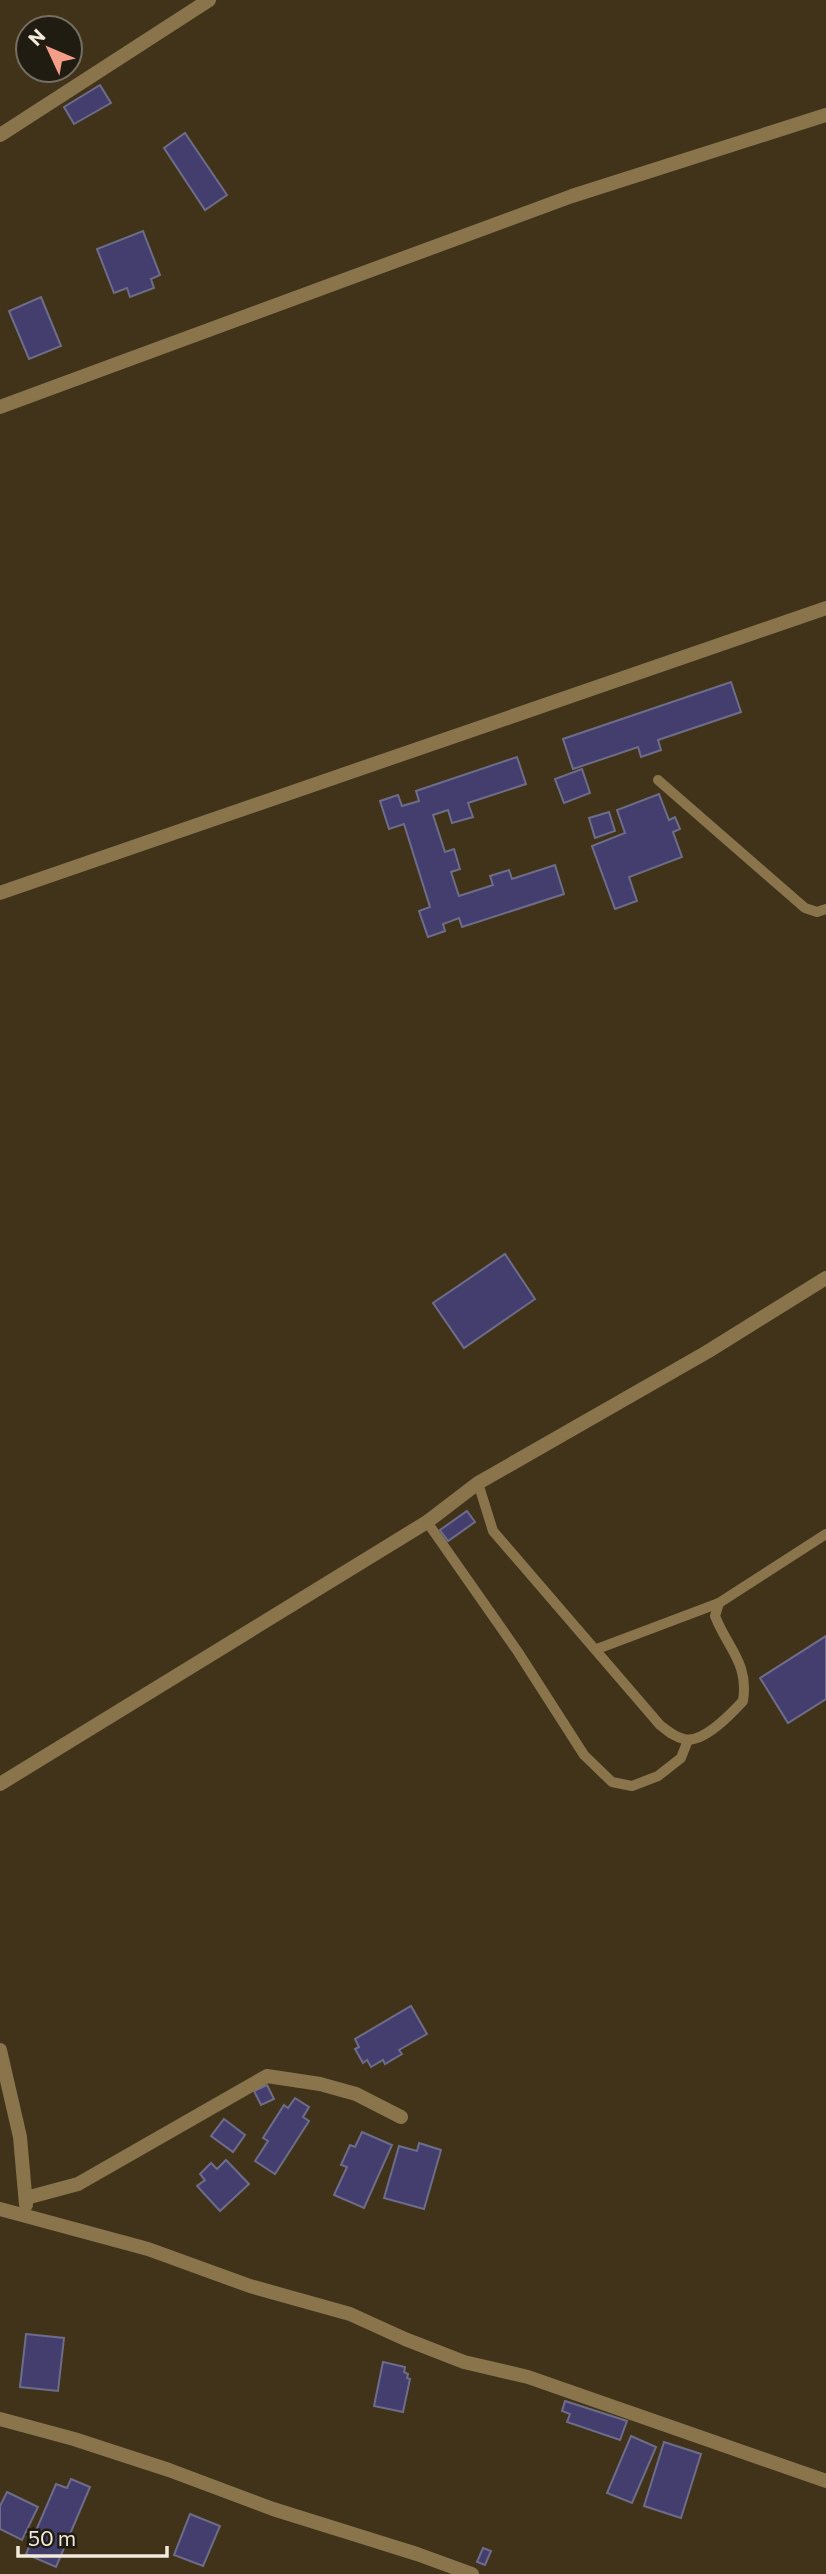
<svg xmlns="http://www.w3.org/2000/svg" width="826" height="2574" font-family="Commissioner,sans-serif">
  <style>
    .building { fill: #433e6d; stroke: #6e6d89; stroke-width: 2 }
    .lines { fill: none; stroke-linecap: round; stroke-linejoin: round }
    .service { stroke: #8a744c; stroke-width: 10 }
    .minor { stroke: #8a744c; stroke-width: 14 }
  </style>
  <rect width="100%" height="100%" fill="#40331a"/>
  <!-- building -->
  <g class="building">
    <path d="M100,85L111,103L74,124L64,107Z"/>
    <path d="M185,133L227,195L205,210L164,148Z"/>
    <path d="M143,231L160,275L151,279L154,288L130,297L127,288L114,293L97,249Z"/>
    <path d="M41,297L61,346L29,359L9,311Z"/>
    <path d="M731,682L741,712L658,740L661,750L641,757L638,747L573,769L563,739Z"/>
    <path d="M517,757L526,784L468,803L473,817L452,823L448,810L433,815L445,852L454,849L460,869L451,872L459,896L493,885L490,876L509,870L512,879L555,865L564,894L462,927L459,918L443,924L445,931L428,937L419,911L430,907L404,824L389,829L380,801L398,795L402,806L419,801L416,791Z"/>
    <path d="M582,769L590,793L564,803L555,779Z"/>
    <path d="M659,794L669,820L675,817L680,829L673,832L682,857L629,877L637,901L615,909L592,846L625,833L617,810Z"/>
    <path d="M609,812L615,831L595,838L589,818Z"/>
    <path d="M505,1254L535,1299L464,1348L433,1303Z"/>
    <path d="M467,1511L475,1522L448,1541L440,1530Z"/>
    <path d="M826,1636V1699L788,1723L760,1678Z"/>
    <path d="M411,2006L427,2034L399,2050L402,2054L385,2064L383,2060L371,2067L367,2060L363,2063L355,2049L359,2047L355,2039Z"/>
    <path d="M267,2085L274,2099L261,2105L254,2091Z"/>
    <path d="M295,2098L309,2107L303,2117L309,2121L275,2174L255,2161L268,2141L263,2138L284,2105L288,2108Z"/>
    <path d="M224,2119L245,2135L233,2152L211,2136Z"/>
    <path d="M362,2132L392,2145L364,2208L334,2195L347,2167L341,2165L350,2145L355,2147Z"/>
    <path d="M419,2143L441,2150L424,2209L384,2198L399,2146L417,2151Z"/>
    <path d="M226,2160L249,2184L220,2211L197,2186L205,2180L200,2174L211,2163L217,2169Z"/>
    <path d="M26,2334L64,2338L58,2391L20,2387Z"/>
    <path d="M383,2362L405,2367L404,2372L408,2374L407,2378L410,2379L403,2412L374,2406Z"/>
    <path d="M565,2401L627,2421L620,2440L567,2422L570,2414L562,2411Z"/>
    <path d="M631,2436L656,2447L632,2503L607,2493Z"/>
    <path d="M664,2442L701,2454L681,2518L644,2506Z"/>
    <path d="M71,2479L90,2487L56,2567L26,2554L56,2484L67,2488Z"/>
    <path d="M7,2492L38,2507L22,2540L0,2529V2506Z"/>
    <path d="M190,2514L220,2526L203,2566L174,2555Z"/>
    <path d="M483,2548L491,2551L485,2565L477,2562Z"/>
  </g>
  <g class="lines">
    <!-- service -->
    <g class="service">
      <path d="M658,780L805,908L817,912L826,909"/>
      <path d="M478,1483L493,1531L660,1725C668,1731 674,1737 684,1739C703,1744 731,1714 743,1701C749,1663 728,1649 715,1616L719,1603L826,1534"/>
      <path d="M427,1522L518,1652L584,1755L612,1782L632,1786L658,1776L681,1758L688,1740"/>
      <path d="M597,1649L719,1603"/>
    </g>
    <!-- minor -->
    <g class="minor">
      <path d="M0,135L209,0"/>
      <path d="M0,407L572,196L826,115"/>
      <path d="M0,893L826,608"/>
      <path d="M0,1784L427,1522L478,1483L707,1352L826,1278"/>
      <path d="M0,2050L20,2137L26,2205"/>
      <path d="M26,2198L78,2184L267,2076L320,2084L356,2094L401,2117"/>
      <path d="M0,2209L148,2249L250,2286L350,2314L405,2339L464,2362L528,2377L826,2481"/>
      <path d="M0,2419L74,2439L169,2470L273,2509L417,2554L472,2574"/>
    </g>
  </g>
  <!-- north arrow -->
  <g transform="translate(49 49) rotate(314)"><circle r="33" fill="#211c11" stroke="#756e62" stroke-width="2"/>
  <path d="M0-5L12 26L0 18L-12 26Z" fill="#f49e88"/>
  <text y="-10" font-size="19" font-weight="bold" text-anchor="middle" fill="#f2eadb">N</text>
  </g>
  <!-- scale -->
  <path d="M18 2546v10h149v-10" fill="none" stroke="#f2eadb" stroke-width="3.5"/>
  <text x="28" y="2546" font-size="21" fill="#f2eadb" stroke="#211c11" stroke-width="5" paint-order="stroke">50 m</text>
</svg>
